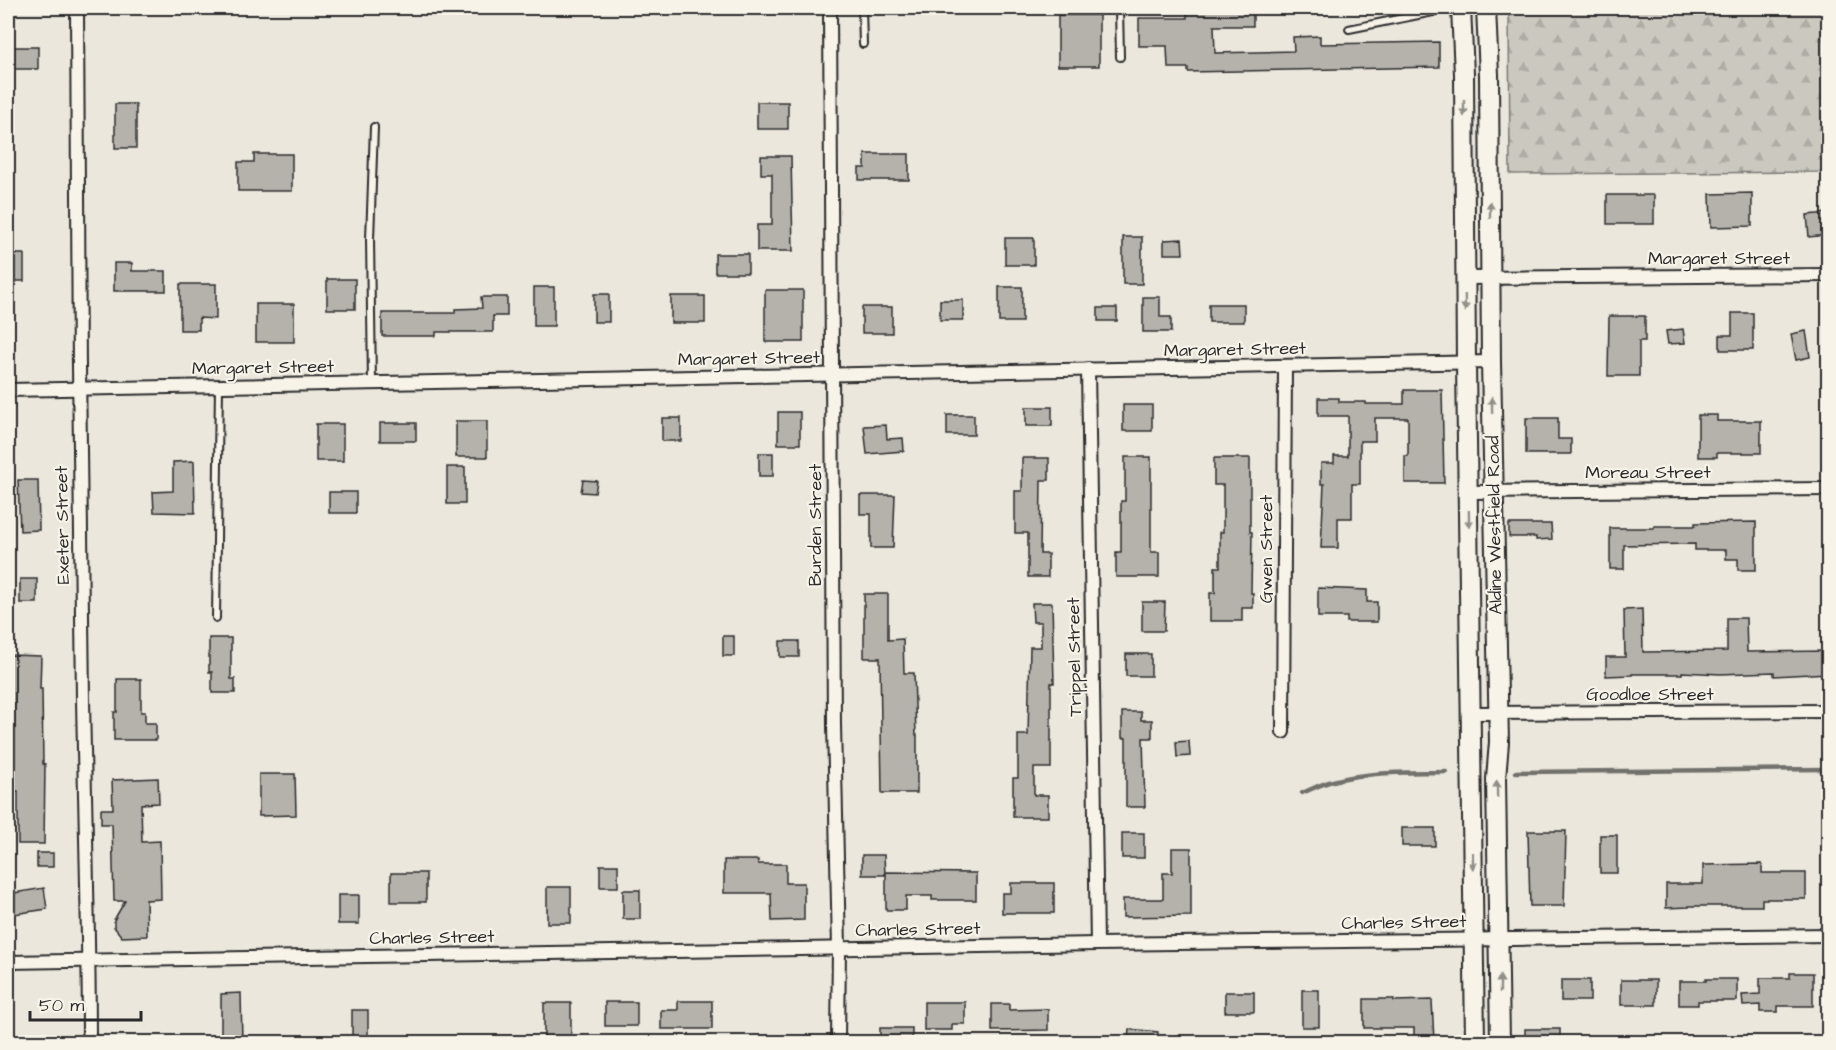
<svg xmlns="http://www.w3.org/2000/svg" width="1836" height="1050" font-family="'Architects Daughter',sans-serif">
  <style>
    .forest { fill: url(#forest-firs); stroke: #7b7a75; stroke-width: 1.5 }
    .lines { fill: none; stroke-linecap: round; stroke-linejoin: round }
    .stream { stroke: #72716c; stroke-width: 4.5 }
    .building { fill: #b5b2ab; stroke: #2b2b2b; stroke-width: 1.5 }
    .lane-casing { stroke: #2b2b2b; stroke-width: 10 }
    .street-casing { stroke: #2b2b2b; stroke-width: 16 }
    .secondary-casing { stroke: #2b2b2b; stroke-width: 22 }
    .lane { stroke: #f7f3e8; stroke-width: 6 }
    .street { stroke: #f7f3e8; stroke-width: 12 }
    .secondary { stroke: #f7f3e8; stroke-width: 18 }
    .oneway { fill: #918f8a }
    .labels { text-anchor: middle; stroke-width: 4.5; stroke-linejoin: round; paint-order: stroke }
    .street-label { font-size: 18px; fill: #2b2b2b; stroke: #f7f3e8 }
  </style>
  <defs>
    <pattern id="forest-firs" width="22" height="20" patternUnits="userSpaceOnUse" patternTransform="scale(1.5)"><rect width="22" height="20" fill="#cbc8bf"/><path d="M5 1l3.5 6h-7zM16 11l3.5 6h-7z" fill="#aeaca4"/></pattern>
  </defs>
  <rect width="100%" height="100%" fill="#ebe7dd"/>
  <filter id="ink" filterUnits="userSpaceOnUse"><feTurbulence type="fractalNoise" baseFrequency=".0167" numOctaves="2"/><feDisplacementMap in="SourceGraphic" scale="12" xChannelSelector="R" yChannelSelector="G"/><feConvolveMatrix kernelMatrix="1 2 1 2 8 2 1 2 1" color-interpolation-filters="sRGB"/></filter>
  <g filter="url(#ink)">
    <!-- forest -->
    <path class="forest" d="M1509,8H1828V172L1510,174Z"/>
    <g class="lines">
      <!-- stream -->
      <g class="stream">
        <path d="M1516,772L1828,769"/>
        <path d="M1302,793C1312,789 1323,783 1333,781C1370,771 1408,773 1446,772"/>
      </g>
    </g>
    <!-- building -->
    <g class="building">
      <path d="M1187,8H1253V26H1214L1215,53L1294,51L1293,37L1320,36V44L1439,42V67L1188,72V68H1168L1167,46H1139V18H1187Z"/>
      <rect x="1058" y="15" width="41" height="51"/>
      <rect x="12" y="47" width="26" height="22"/>
      <rect x="757" y="102" width="31" height="27"/>
      <rect x="115" y="104" width="21" height="44"/>
      <path d="M254,154H292V191H238V162H254Z"/>
      <path d="M865,154H909V180H859V168H865Z"/>
      <path d="M761,156H791L793,251H757V225H772V174H761Z"/>
      <path d="M1752,193V226L1711,227L1710,194Z"/>
      <rect x="1607" y="195" width="47" height="29"/>
      <path d="M1828,213V235L1809,237L1807,215Z"/>
      <rect x="1123" y="237" width="19" height="47"/>
      <rect x="1005" y="238" width="29" height="27"/>
      <path d="M1182,239L1183,254H1164V240Z"/>
      <rect x="8" y="254" width="16" height="27"/>
      <rect x="715" y="254" width="33" height="19"/>
      <path d="M114,263H132V271H166V291H114Z"/>
      <rect x="327" y="279" width="28" height="30"/>
      <path d="M180,284H216V319L199,318V330H180Z"/>
      <rect x="534" y="287" width="20" height="39"/>
      <rect x="999" y="287" width="23" height="35"/>
      <rect x="765" y="290" width="38" height="52"/>
      <rect x="594" y="294" width="15" height="28"/>
      <rect x="671" y="296" width="34" height="27"/>
      <path d="M481,297H507V316H493V332H436V336H382V313H455V309L482,308Z"/>
      <path d="M1143,297H1160V317H1171V332H1143Z"/>
      <rect x="940" y="300" width="23" height="20"/>
      <rect x="256" y="304" width="38" height="38"/>
      <rect x="1209" y="304" width="35" height="18"/>
      <rect x="862" y="307" width="30" height="26"/>
      <rect x="1098" y="308" width="19" height="13"/>
      <path d="M1732,313H1753V350H1720V335H1732Z"/>
      <path d="M1609,316H1645V341H1639V376H1608Z"/>
      <path d="M1683,329L1685,343L1668,344L1666,331Z"/>
      <path d="M1806,331L1810,357L1796,360L1791,334Z"/>
      <path d="M1404,390H1442L1444,483H1405V456H1408V418H1375V441H1360V484H1352V518H1338V548H1321L1324,484H1321V463H1334V456H1348V416H1318V398H1339V402H1366V404H1404Z"/>
      <rect x="1123" y="405" width="29" height="26"/>
      <rect x="1026" y="407" width="26" height="19"/>
      <rect x="778" y="412" width="22" height="32"/>
      <rect x="947" y="415" width="27" height="20"/>
      <path d="M1698,415H1717V421H1761V453H1717V457H1698Z"/>
      <rect x="662" y="418" width="19" height="23"/>
      <path d="M1526,418H1558V439H1571V454H1526Z"/>
      <rect x="456" y="421" width="31" height="36"/>
      <rect x="380" y="423" width="36" height="18"/>
      <rect x="316" y="424" width="27" height="37"/>
      <path d="M886,425L887,439L903,438L904,451L867,454L864,426Z"/>
      <rect x="759" y="453" width="14" height="23"/>
      <path d="M1125,457H1151V552H1159V577H1116V552H1121V501H1125Z"/>
      <path d="M1022,458H1049V480H1041L1040,554H1048V577H1028V533H1015V491H1022Z"/>
      <path d="M1214,458H1250V532H1252L1251,593H1253V608H1242V621H1210V593H1215V567H1220V532H1223V485H1214Z"/>
      <path d="M194,461L195,513L154,512L153,492L173,491V462Z"/>
      <rect x="447" y="467" width="18" height="37"/>
      <path d="M18,480H38L39,530L20,531Z"/>
      <path d="M583,480L597,481L595,493L581,492Z"/>
      <rect x="329" y="492" width="27" height="21"/>
      <path d="M860,495H895L893,548H871V514H860Z"/>
      <path d="M1756,522V570H1738V559H1726V550H1695V544L1624,545V569H1610V528H1654V526H1695V523Z"/>
      <path d="M1509,524H1551L1552,539L1536,540V537H1509Z"/>
      <rect x="20" y="579" width="17" height="24"/>
      <path d="M1318,588L1367,590V602H1377V622H1347V617H1318Z"/>
      <path d="M864,594H888V640L903,639L904,673H914L916,735H917V793H882L880,658H864Z"/>
      <path d="M1142,602H1165L1164,631H1142Z"/>
      <path d="M1032,603H1052L1054,683H1051V768H1034V795H1048V817H1013V778H1018V735H1028L1030,647H1041V622H1033Z"/>
      <path d="M1642,609L1643,652L1727,651V618H1746L1747,652L1828,651V673L1774,676V672L1720,674L1682,672V674H1632V675L1606,676V657H1625L1624,610Z"/>
      <rect x="723" y="636" width="11" height="20"/>
      <path d="M209,638H231V679H235V693H212V672H209Z"/>
      <rect x="780" y="641" width="19" height="16"/>
      <rect x="1126" y="654" width="25" height="22"/>
      <path d="M9,655L41,656L40,689H42L43,764H45L44,844H18V791H13V749H11V716H9Z"/>
      <path d="M117,679H141V712H145V723H156V740H114V712H117Z"/>
      <path d="M1122,712H1141V720H1152V738H1143L1145,807H1126V738H1122Z"/>
      <path d="M1189,741L1190,756L1177,757L1176,742Z"/>
      <path d="M259,774H295L296,815L259,816Z"/>
      <path d="M158,778L159,803L141,804L142,842L160,841L161,899L146,900L147,936L122,937L114,927V920L125,901H114L112,824H101V809H113L112,780Z"/>
      <rect x="1402" y="828" width="33" height="18"/>
      <path d="M1528,831H1566L1564,906H1530Z"/>
      <rect x="1122" y="833" width="22" height="25"/>
      <rect x="1600" y="835" width="17" height="38"/>
      <path d="M1172,848H1191V916L1123,917V899H1163V873H1172Z"/>
      <rect x="37" y="853" width="16" height="14"/>
      <path d="M862,855H884L885,875H862Z"/>
      <path d="M724,860H758V864H786V883H804V920L772,921L771,893H724Z"/>
      <path d="M1762,864V873H1806V899H1762V906H1689V907L1666,908V884H1703V865Z"/>
      <rect x="600" y="865" width="18" height="22"/>
      <path d="M886,872L976,873V900H932V896H906V910H886Z"/>
      <rect x="391" y="873" width="35" height="29"/>
      <path d="M1011,883H1054V913H1002V893H1011Z"/>
      <rect x="547" y="887" width="24" height="36"/>
      <path d="M44,888L47,909L8,915V894Z"/>
      <rect x="623" y="890" width="17" height="29"/>
      <rect x="338" y="895" width="21" height="29"/>
      <path d="M1790,973H1813V1006H1778V1012H1760V1005L1743,1006L1742,995L1760,994V978H1790Z"/>
      <path d="M1706,979H1737V1001H1698V1005H1679V981H1706Z"/>
      <rect x="1561" y="980" width="29" height="21"/>
      <rect x="1621" y="980" width="35" height="25"/>
      <rect x="1302" y="990" width="17" height="37"/>
      <rect x="1225" y="992" width="29" height="20"/>
      <path d="M241,993L242,1042H221V994Z"/>
      <path d="M1364,999H1394V1001L1432,1000L1434,1042H1414V1028H1364Z"/>
      <path d="M678,1001H712V1029H661V1010H678Z"/>
      <rect x="605" y="1002" width="32" height="24"/>
      <path d="M924,1002H965V1024H952V1030H924Z"/>
      <rect x="544" y="1003" width="27" height="35"/>
      <path d="M992,1004H1009V1010L1048,1009V1030L992,1031Z"/>
      <rect x="352" y="1010" width="16" height="31"/>
      <rect x="880" y="1028" width="32" height="14"/>
      <path d="M1129,1029L1158,1032L1157,1042H1128Z"/>
      <rect x="1525" y="1029" width="35" height="13"/>
    </g>
    <g class="lines">
      <!-- lane casing -->
      <g class="lane-casing">
        <g id="lane">
          <path d="M862,8L863,44"/>
          <path d="M1119,8L1120,57"/>
          <path d="M1349,29L1433,12L1437,8"/>
          <path d="M372,383L370,239L374,127"/>
          <path d="M216,618L219,386"/>
        </g>
      </g>
      <!-- street casing -->
      <g class="street-casing">
        <g id="street">
          <path d="M77,8C78,238 79,469 83,699C85,814 89,928 89,1042"/>
          <path d="M830,8L834,725L839,948L838,1042"/>
          <path d="M1465,278L1828,275"/>
          <path d="M1088,369L1097,944"/>
          <path d="M8,390L1491,362"/>
          <path d="M1468,492L1828,489"/>
          <path d="M1471,713L1828,711"/>
          <path d="M1283,732L1285,367"/>
          <path d="M8,962L1097,944L1828,935"/>
        </g>
      </g>
      <!-- secondary casing -->
      <g class="secondary-casing">
        <g id="secondary">
          <path d="M1461,8L1464,74L1466,363L1475,1042"/>
          <path d="M1486,8L1489,75L1491,362L1499,742L1496,779L1500,1042"/>
        </g>
      </g>
      <!-- lane -->
      <use href="#lane" class="lane"/>
      <!-- street -->
      <use href="#street" class="street"/>
      <!-- secondary -->
      <use href="#secondary" class="secondary"/>
    </g>
    <!-- one-way arrows -->
    <defs><path id="oneway-solid" d="M-6-.8H1V-3.2L6.5 0L1 3.2V.8H-6Z" transform="scale(1.5)"/></defs>
    <g class="oneway">
      <use href="#oneway-solid" transform="translate(1464 108) rotate(90)"/>
      <use href="#oneway-solid" transform="translate(1490 210) rotate(-90)"/>
      <use href="#oneway-solid" transform="translate(1465 303) rotate(89)"/>
      <use href="#oneway-solid" transform="translate(1492 405) rotate(-91)"/>
      <use href="#oneway-solid" transform="translate(1469 519) rotate(89)"/>
      <use href="#oneway-solid" transform="translate(1497 789) rotate(-91)"/>
      <use href="#oneway-solid" transform="translate(1473 861) rotate(89)"/>
      <use href="#oneway-solid" transform="translate(1500 984) rotate(-90)"/>
    </g>
  </g>
  <g class="labels">
    <!-- street labels -->
    <g class="street-label">
      <text x="1719" y="264">Margaret Street</text>
      <text transform="translate(1235 349) rotate(-1)" y="6">Margaret Street</text>
      <text transform="translate(749 358) rotate(-1)" y="6">Margaret Street</text>
      <text transform="translate(263 367) rotate(-1)" y="6">Margaret Street</text>
      <text x="1648" y="478">Moreau Street</text>
      <text transform="translate(62 525) rotate(-91)" y="6">Exeter Street</text>
      <text transform="translate(815 525) rotate(-90)" y="6">Burden Street</text>
      <text transform="translate(1494 525) rotate(-91)" y="6">Aldine Westfield Road</text>
      <text transform="translate(1266 549) rotate(-90)" y="6">Gwen Street</text>
      <text transform="translate(1074 657) rotate(-91)" y="6">Trippel Street</text>
      <text x="1650" y="700">Goodloe Street</text>
      <text transform="translate(1404 922) rotate(-1)" y="6">Charles Street</text>
      <text transform="translate(918 929) rotate(-1)" y="6">Charles Street</text>
      <text transform="translate(432 937) rotate(-1)" y="6">Charles Street</text>
    </g>
  </g>
  <!-- margin -->
  <rect width="1836" height="1050" fill="none" stroke="#f7f3e8" stroke-width="30"/>
  <rect x="15" y="15" width="1806" height="1020" fill="none" stroke="#2b2b2b" stroke-width="2" filter="url(#ink)"/>
  <!-- scale -->
  <path d="M30 1011v9h111v-9" fill="none" stroke="#2b2b2b" stroke-width="3"/>
  <text x="39" y="1011" font-size="18" fill="#2b2b2b" stroke="#f7f3e8" stroke-width="4.5" paint-order="stroke">50 m</text>
</svg>
